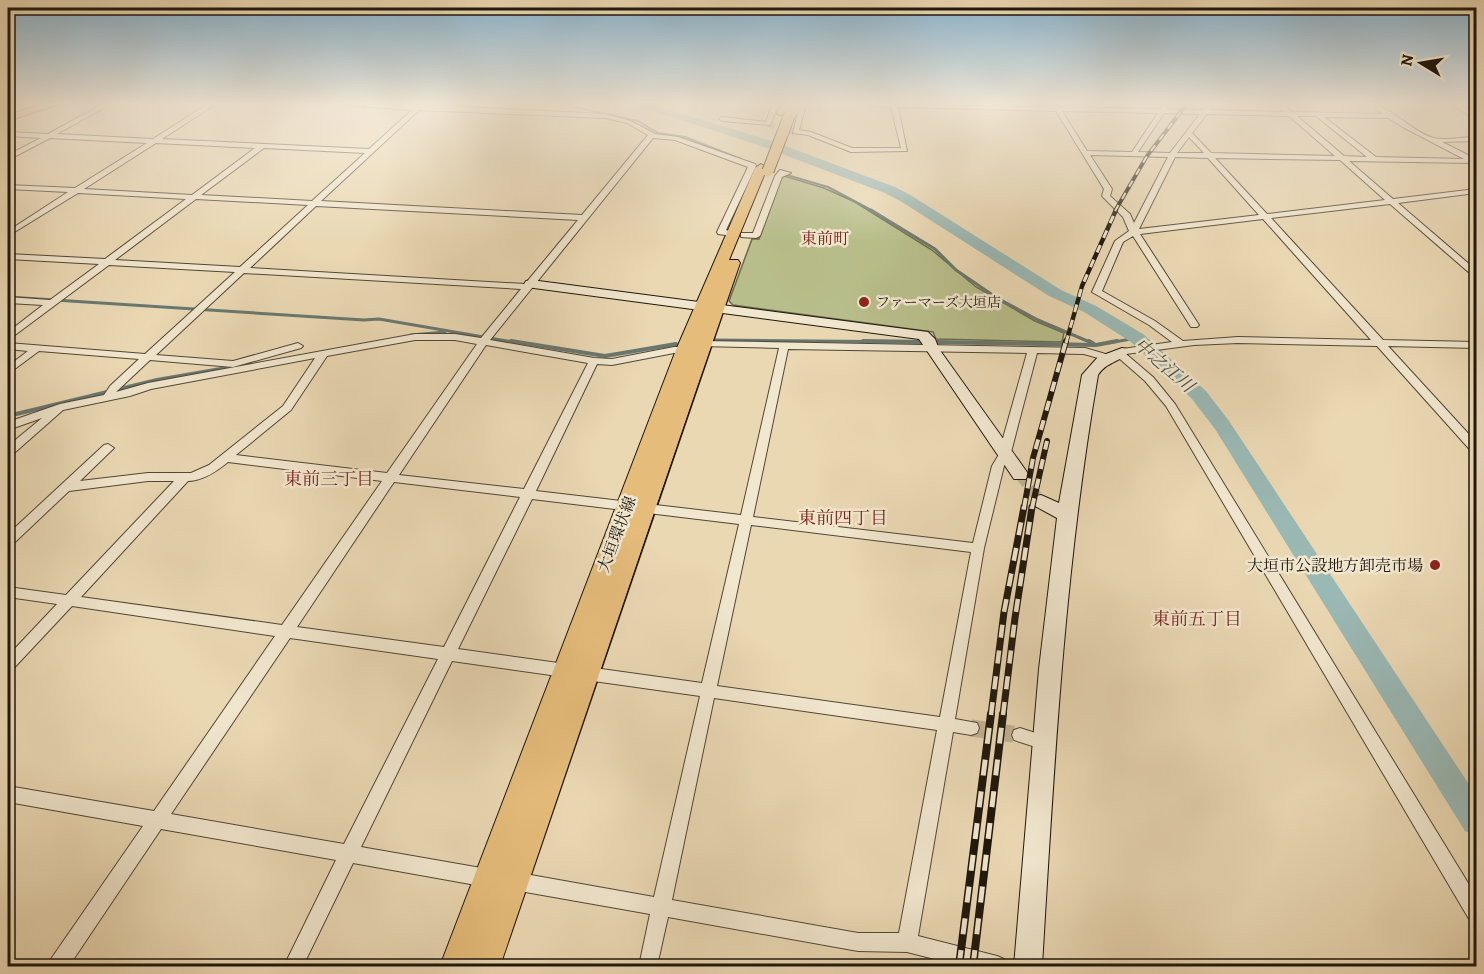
<svg xmlns="http://www.w3.org/2000/svg" width="1484" height="974" font-family="Alegreya,'Noto Serif JP',serif">
  <style>
    .green { fill: #b8be8b; stroke: #6b6a4c; stroke-width: 1.5 }
    .lines { fill: none; stroke-linecap: round; stroke-linejoin: round }
    .stream-far2 { stroke: #687871; stroke-width: 2 }
    .stream-far1 { stroke: #687871; stroke-width: 3 }
    .stream { stroke: #687871; stroke-width: 4 }
    .river { fill: #9ab8b4; fill-rule: evenodd }
    .street-tunnel-far2 { stroke: #c1b192; stroke-width: 7; stroke-dasharray: 7 4; stroke-linecap: butt }
    .street-tunnel-far1 { stroke: #c1b192; stroke-width: 11; stroke-dasharray: 11 5; stroke-linecap: butt }
    .street-tunnel { stroke: #c1b192; stroke-width: 17; stroke-dasharray: 17 9; stroke-linecap: butt }
    .street-casing { stroke: #514736; stroke-width: 2 }
    .secondary-casing { stroke: #1e170d; stroke-width: 2 }
    .primary-casing { stroke: #1e170d; stroke-width: 2 }
    .street { fill: #f1e6ce; fill-rule: evenodd }
    .secondary { fill: #f1e6ce; fill-rule: evenodd }
    .primary { fill: #e5bc7a; fill-rule: evenodd }
    .rail-far4-casing { stroke: #1e170d; stroke-width: 4 }
    .rail-far3-casing { stroke: #1e170d; stroke-width: 4.5 }
    .rail-far2-casing { stroke: #1e170d; stroke-width: 6 }
    .rail-far1-casing { stroke: #1e170d; stroke-width: 7 }
    .rail-casing { stroke: #1e170d; stroke-width: 8 }
    .rail-far4 { stroke: #f1e6ce; stroke-width: 2; stroke-dasharray: 7; stroke-linecap: butt }
    .rail-far3 { stroke: #f1e6ce; stroke-width: 3; stroke-dasharray: 8; stroke-linecap: butt }
    .rail-far2 { stroke: #f1e6ce; stroke-width: 4; stroke-dasharray: 10; stroke-linecap: butt }
    .rail-far1 { stroke: #f1e6ce; stroke-width: 4.5; stroke-dasharray: 13; stroke-linecap: butt }
    .rail { stroke: #f1e6ce; stroke-width: 5; stroke-dasharray: 16; stroke-linecap: butt }
    .primary-bridge-casing { stroke: #1e170d; stroke-width: 13; stroke-linecap: butt }
    .primary-bridge { stroke: #e5bc7a; stroke-width: 11 }
    .poi-dot { fill: #8f2418; stroke: #f1e6ce; stroke-width: 2 }
    .labels { text-anchor: middle; stroke-width: 5; stroke-linejoin: round; paint-order: stroke }
    .far-poi-label { font-size: 14px; fill: #1e170d; stroke: #f1e6ce; text-anchor: start }
    .far-quarter-label { font-size: 16px; fill: #7a1f14; stroke: #f1e6ce }
    .street-label { font-size: 16px; fill: #1e170d; stroke: #f1e6ce }
    .poi-label { font-size: 16px; fill: #1e170d; stroke: #f1e6ce; text-anchor: end }
    .water-label { font-size: 18px; font-style: italic; fill: #494f47; stroke: #f1e6ce }
    .neighbourhood-label { font-size: 18px; fill: #7a1f14; stroke: #f1e6ce }
  </style>
  <rect width="100%" height="100%" fill="#ead8b3"/>
  <filter id="stains"><feTurbulence type="fractalNoise" baseFrequency=".00333" numOctaves="4"/><feColorMatrix values="0 0 0 0 .2 0 0 0 0 .09 0 0 0 0 .02 0 0 0 .5 -.17"/></filter>
  <radialGradient id="worn" r=".72"><stop offset=".6" stop-color="#630" stop-opacity="0"/><stop offset="1" stop-color="#630" stop-opacity=".3"/></radialGradient>
  <!-- green -->
  <path class="green" d="M781,175L824,188L855,202L932,250L976,287L1035,321L1064,333L1062,342L936,339L933,332L733,305L729,301L752,239H759Z"/>
  <g class="lines">
    <!-- stream-far2 -->
    <g class="stream-far2">
      <path d="M565,105L638,121L658,133L685,137L741,159"/>
      <path d="M787,175L828,187L873,211"/>
    </g>
    <!-- stream-far1 -->
    <g class="stream-far1">
      <path d="M871,210L935,249L956,270L997,298L1038,320L1092,343"/>
      <path d="M8,297L364,320L379,319L519,343"/>
      <path d="M411,335L445,332"/>
      <path d="M714,340L926,342"/>
      <path d="M934,342L983,343"/>
      <path d="M1108,343L1137,338"/>
    </g>
    <!-- stream -->
    <g class="stream">
      <path d="M511,341L605,356L676,344"/>
      <path d="M863,341L926,342"/>
      <path d="M1089,341L1094,344"/>
      <path d="M934,342L1096,345L1117,341"/>
      <path d="M8,416L157,380L250,364"/>
    </g>
    <!-- river -->
    <path class="river" d="M635,105H652L772,141L895,187L912,196L1061,290L1096,306L1143,334L1206,391L1229,421L1476,795V835L1465,831L1215,429L1192,399L1131,342L1084,312L1049,296L902,202L885,193L764,147Z"/>
    <!-- street-tunnel-far2 -->
    <path class="street-tunnel-far2" d="M768,124L795,132"/>
    <!-- street-tunnel-far1 -->
    <path class="street-tunnel-far1" d="M1020,475L1041,501"/>
    <!-- street-tunnel -->
    <path class="street-tunnel" d="M971,728L1020,735"/>
    <!-- street casing -->
    <g class="street-casing">
      <g id="street">
        <path d="M101,105H109L57,134L153,139L206,105H214L162,139L369,149L412,110L346,105H424L605,114L631,121L655,134L678,137L755,164L756,166L726,230L737,234L733,236L718,234L717,232L748,167L675,140L653,138L490,340L594,358L612,359L674,347H684L689,350L684,353H674L612,365L597,364L536,491L741,515L779,348L700,346V342L703,341L1085,348L1109,355V359L1105,360L1084,354L1037,353L1010,456L1004,466L984,548L955,719L977,723L979,728L977,733L971,735L953,732L918,936L997,956L1004,959L1006,966H962L907,952L858,951L668,917L657,966H639L650,914L514,890L508,887L505,881L508,875L514,872L654,897L700,696L452,661L361,847L487,869L493,872L496,878L493,884L487,887L353,863L303,966H284L336,860L161,829L69,966H49L51,959L143,826L8,802V786L154,811L275,636L72,606L13,669L8,671V656L57,604L8,597V587L66,595L174,481H148L69,491L13,544L8,546V534L104,445L108,444L114,448L80,481L148,473H191L209,465L283,406L315,358L151,389L130,396L63,410L12,455L8,456V446L42,418L8,430V422L60,404L104,395L110,386L139,359L39,351L8,374V366L28,351L8,349V343L145,354L235,272L109,265L11,338L8,339V332L43,305L8,303V297L50,300L99,264L8,259V254L105,259L186,199L78,193L8,236V231L68,192L8,189V185L75,188L147,143L50,138L8,160V155L41,138L8,136V132L48,134ZM419,110L605,118L627,123L648,135L582,215L321,201ZM156,143L255,148L192,195L84,189ZM264,148L365,153L312,201L201,195ZM196,199L308,205L240,267L115,260ZM316,206L578,220L525,284L250,268ZM244,273L521,289L481,338L455,334H415L148,383L116,392L150,360L233,367L301,348L303,346L298,343L233,361L156,355ZM415,340H455L477,344L387,473L236,455L291,410L327,356ZM486,345L588,363L524,489L399,475ZM788,349L1027,353L998,456L992,466L973,543L753,517ZM228,462L382,481L282,625L81,597L188,481C203,481 217,471 228,462ZM394,482L520,497L444,647L297,627ZM532,499L739,524L702,683L458,649ZM751,525L971,552L940,717L717,686ZM290,638L438,659L344,844L171,814ZM714,698L937,730L899,933H858L672,900Z"/>
        <path d="M772,105H778L770,125L722,121L719,119L722,117L766,122Z"/>
        <path d="M800,105H806L799,130L811,132L852,148H901L891,107L867,105L1053,107L1052,105H1058L1059,107L1161,109L1163,105H1169L1167,109L1203,110L1208,106L1211,108L1210,110L1284,112L1277,105H1284L1292,112L1383,114L1371,105C1390,105 1413,133 1434,138C1446,141 1463,137 1476,137V141L1442,142L1476,159V163H1474L1349,161L1393,199L1476,189V193L1398,203L1476,270V277L1473,276L1390,204L1271,218L1383,340L1476,342V348L1388,346L1476,442V453L1472,452L1377,346L1238,343L1194,345L1126,354L1153,377L1175,404L1476,896V921L1469,919L1166,406L1145,381L1113,353L1122,349L1172,342L1149,325L1092,292L1115,241L1129,231L1123,217L1102,196L1104,189L1056,111L898,107L907,151L851,152L808,135L793,133ZM1062,111L1158,113L1132,152L1087,151ZM1164,113L1200,114L1170,153L1138,152ZM1207,114L1289,116L1335,156L1211,153L1192,133ZM1297,116H1316L1367,157L1344,156ZM1324,117L1388,118L1401,126L1464,159L1376,157ZM1189,137L1204,153H1177ZM1090,155L1168,157L1134,223L1130,214L1110,196L1112,189ZM1175,157L1208,158L1259,215L1139,229ZM1215,158L1340,160L1385,200L1267,214ZM1263,219L1371,340L1238,337L1183,341L1155,321L1102,291L1123,242L1133,236L1191,327H1197L1199,325L1140,234Z"/>
        <path d="M1453,105H1461L1476,115V120Z"/>
        <path d="M780,170L791,173L782,177L760,236L756,238L741,237V233H753L775,176Z"/>
        <path d="M1020,728L1051,738L1053,743L1051,748L1045,750L1014,740L1012,735L1014,730Z"/>
      </g>
    </g>
    <!-- secondary casing -->
    <g class="secondary-casing">
      <g id="secondary">
        <path d="M531,280L928,332L935,339L939,349L1029,475L1026,479H1014L919,339L526,287L524,284L526,281Z"/>
        <path d="M1122,348L1127,349L1129,352C1120,362 1106,362 1098,375C1064,571 1054,768 1042,966H1014L1039,669L1057,518L1035,506L1032,501L1035,496L1041,495L1059,503L1082,375L1098,357Z"/>
      </g>
    </g>
    <!-- primary casing -->
    <g class="primary-casing">
      <g id="primary">
        <path d="M40,105H56L8,121V115Z"/>
        <path d="M780,105H790L786,116L777,114Z"/>
        <path d="M761,164L767,168L729,260H738L740,263C658,497 580,732 500,966H440L676,350L755,168Z"/>
      </g>
    </g>
    <!-- street -->
    <use href="#street" class="street"/>
    <!-- secondary -->
    <use href="#secondary" class="secondary"/>
    <!-- primary -->
    <use href="#primary" class="primary"/>
    <!-- rail-far4 casing -->
    <g class="rail-far4-casing">
      <path id="rail-far4" d="M1115,211L1147,156L1186,105"/>
    </g>
    <!-- rail-far3 casing -->
    <g class="rail-far3-casing">
      <path id="rail-far3" d="M1066,343L1082,286L1116,210"/>
    </g>
    <!-- rail-far2 casing -->
    <g class="rail-far2-casing">
      <g id="rail-far2">
        <path d="M1024,508L1033,458L1066,341"/>
        <path d="M1032,508L1047,441"/>
      </g>
    </g>
    <!-- rail-far1 casing -->
    <g class="rail-far1-casing">
      <g id="rail-far1">
        <path d="M991,715L1004,612L1024,507"/>
        <path d="M1003,715L1015,618L1032,507"/>
      </g>
    </g>
    <!-- rail casing -->
    <g class="rail-casing">
      <g id="rail">
        <path d="M959,966L991,714"/>
        <path d="M973,966L1003,714"/>
      </g>
    </g>
    <!-- rail-far4 -->
    <use href="#rail-far4" class="rail-far4"/>
    <!-- rail-far3 -->
    <use href="#rail-far3" class="rail-far3"/>
    <!-- rail-far2 -->
    <use href="#rail-far2" class="rail-far2"/>
    <!-- rail-far1 -->
    <use href="#rail-far1" class="rail-far1"/>
    <!-- rail -->
    <use href="#rail" class="rail"/>
    <!-- primary-bridge casing -->
    <g class="primary-bridge-casing">
      <path id="primary-bridge" d="M768,171L790,114"/>
    </g>
    <!-- primary-bridge -->
    <use href="#primary-bridge" class="primary-bridge"/>
  </g>
  <!-- sky -->
  <linearGradient id="sky" x2="0" y2="1"><stop stop-color="#89b6d3"/><stop offset="0.43" stop-color="#f6eddd"/><stop offset="1" stop-color="#f6eddd" stop-opacity="0"/></linearGradient>
  <rect width="1484" height="242" fill="url(#sky)"/>
  <!-- markers -->
  <g class="poi-dot">
    <circle cx="864" cy="302" r="6"/>
    <circle cx="1435" cy="565" r="6"/>
  </g>
  <g class="labels">
    <!-- far-poi labels -->
    <g class="far-poi-label">
      <text x="876" y="307">ファーマーズ大垣店</text>
    </g>
    <!-- far-quarter labels -->
    <g class="far-quarter-label">
      <text x="825" y="244">東前町</text>
    </g>
    <!-- street labels -->
    <g class="street-label">
      <text transform="translate(616 534) rotate(-69)" y="6">大垣環状線</text>
    </g>
    <!-- poi labels -->
    <g class="poi-label">
      <text x="1423" y="571">大垣市公設地方卸売市場</text>
    </g>
    <!-- water labels -->
    <g class="water-label">
      <text transform="translate(1164 365) rotate(41)" y="6">中之江川</text>
    </g>
    <!-- neighbourhood labels -->
    <g class="neighbourhood-label">
      <text x="329" y="485">東前三丁目</text>
      <text x="843" y="524">東前四丁目</text>
      <text x="1197" y="625">東前五丁目</text>
    </g>
  </g>
  <!-- margin -->
  <rect width="1484" height="974" fill="none" stroke="#ead8b3" stroke-width="30"/>
  <rect x="9" y="9" width="1466" height="956" fill="none" stroke="#1e170d" stroke-width="3"/>
  <rect x="15" y="15" width="1454" height="944" fill="none" stroke="#1e170d" stroke-width="1.5"/>
  <!-- north arrow -->
  <g transform="translate(1421 63) rotate(281)" stroke="#f1e6ce" stroke-width="4.5" paint-order="stroke">
  <path d="M0-4.5L10 22L0 15L-10 22Z" fill="#1e170d"/>
  <text y="-9" font-size="16" font-weight="bold" text-anchor="middle" fill="#1e170d">N</text>
  </g>
  <rect width="100%" height="100%" filter="url(#stains)"/>
  <rect width="100%" height="100%" fill="url(#worn)"/>
</svg>
